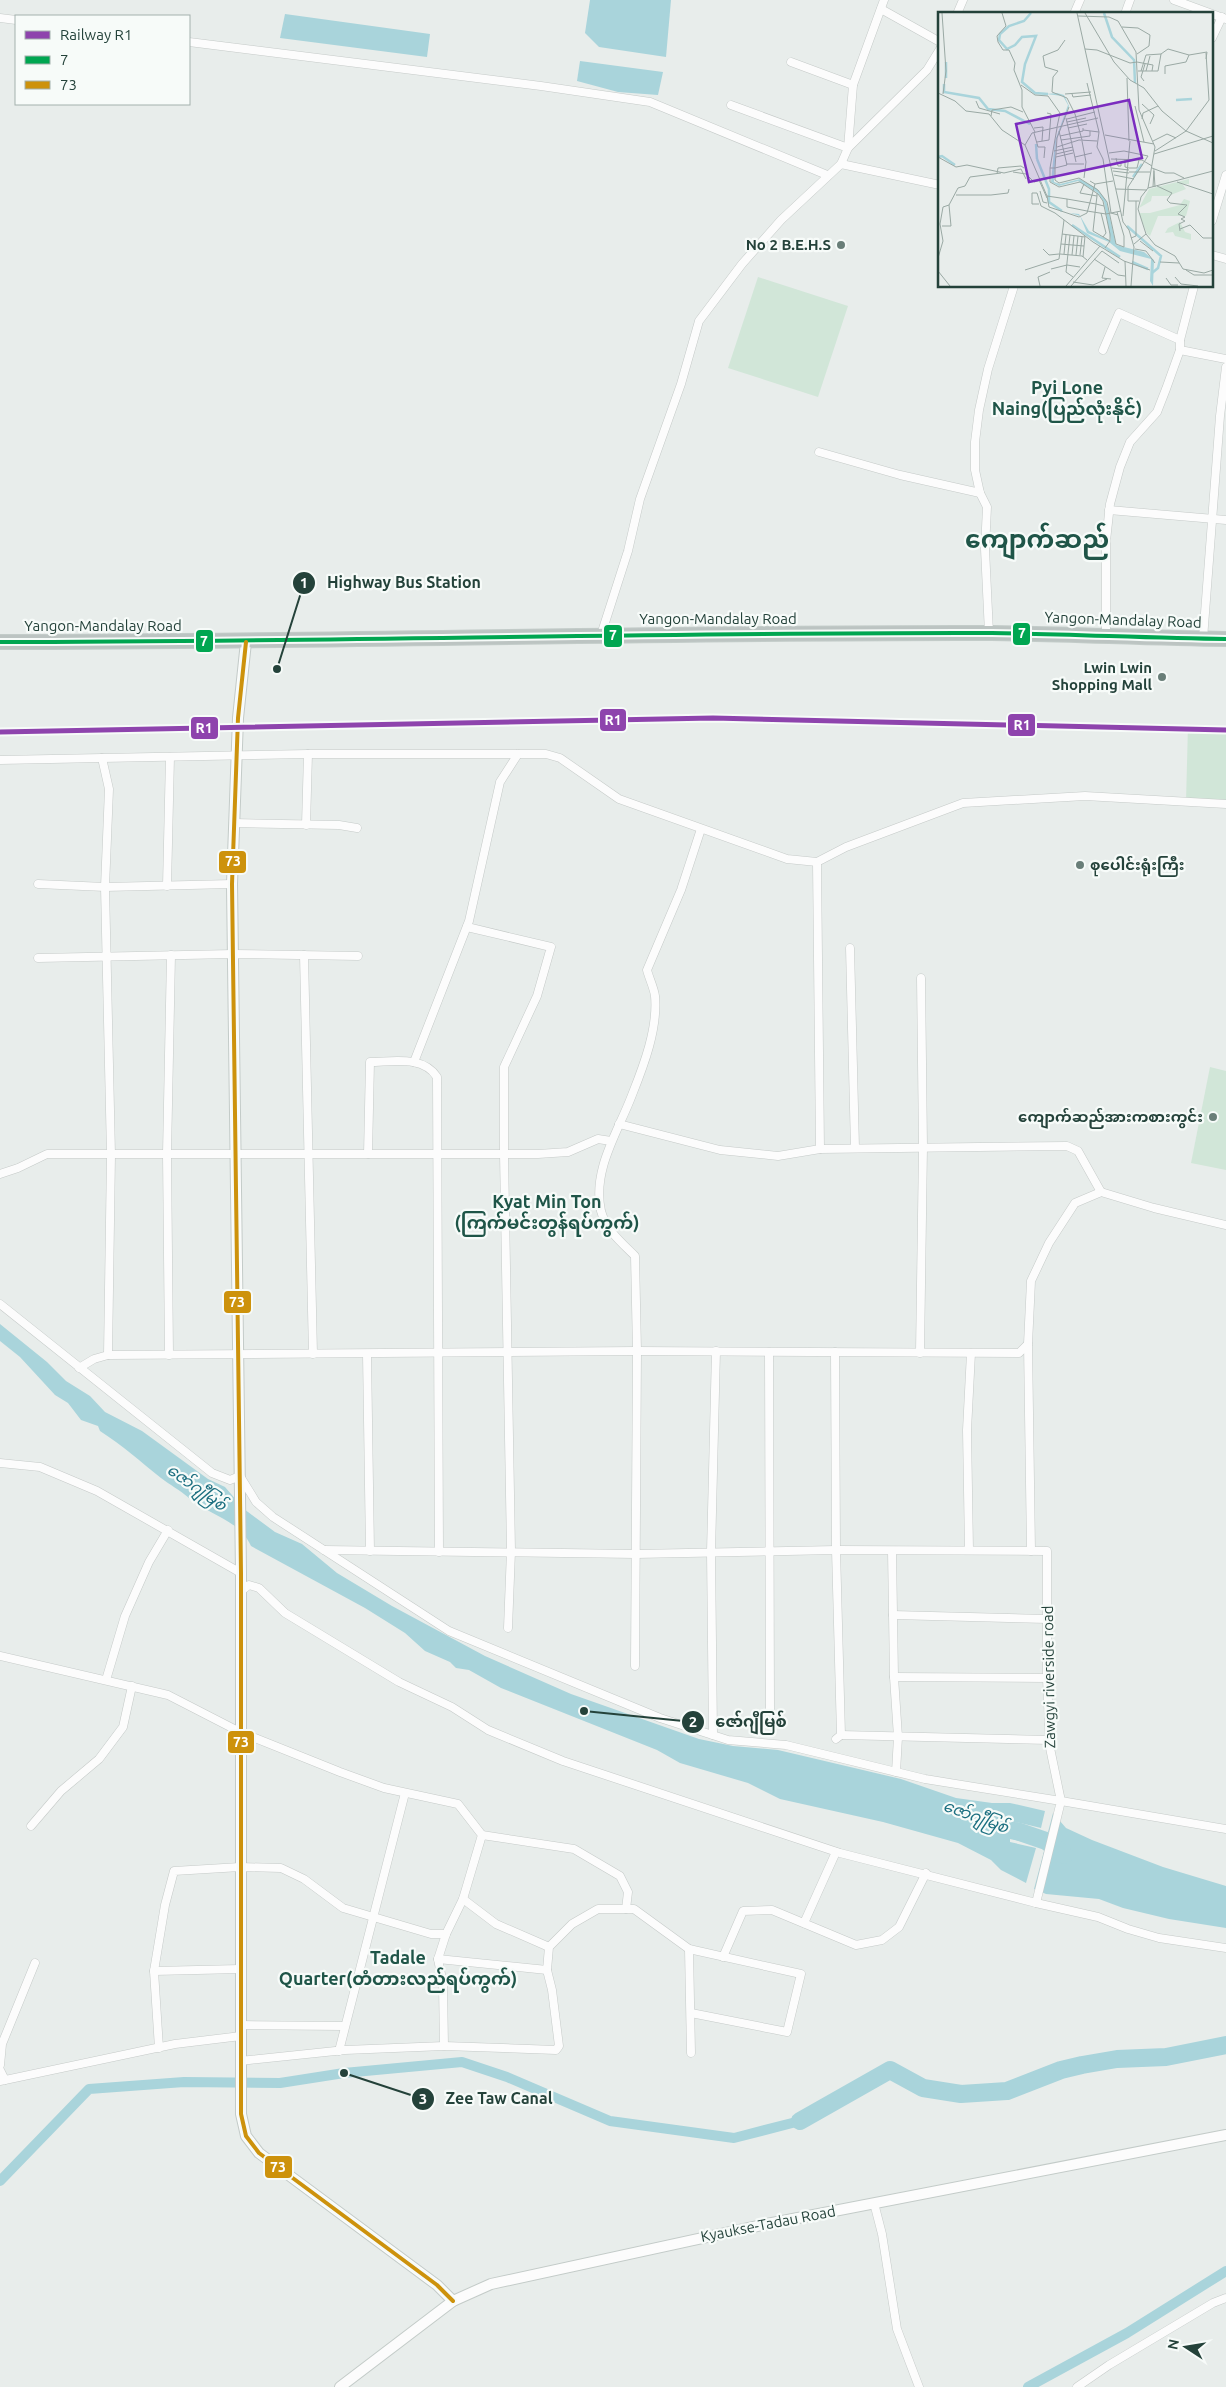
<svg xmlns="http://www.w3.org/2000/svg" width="1226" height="2387" font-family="Ubuntu,'Noto Sans Myanmar',sans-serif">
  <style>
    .green { fill: #d1e6d8 }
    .water { fill: #a9d4db }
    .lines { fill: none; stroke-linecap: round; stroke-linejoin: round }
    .canal { stroke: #a9d4db; stroke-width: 10 }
    .river { stroke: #a9d4db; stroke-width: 18 }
    .street-casing { stroke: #c5cac8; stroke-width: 9 }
    .secondary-casing { stroke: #c3cbc8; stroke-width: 12 }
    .highway-casing { stroke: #c3ccc9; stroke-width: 16 }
    .street { stroke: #fcfcfc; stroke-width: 8 }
    .secondary { stroke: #fcfcfc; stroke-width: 10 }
    .highway { stroke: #bcc4c2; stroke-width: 14 }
    .bus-1-casing { stroke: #f7fbf9; stroke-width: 8 }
    .bus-2-casing { stroke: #f7fbf9; stroke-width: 8 }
    .bus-1 { stroke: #00a651; stroke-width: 4 }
    .bus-2 { stroke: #cd920c; stroke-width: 4 }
    .rail-1-casing { stroke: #f7fbf9; stroke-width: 9 }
    .rail-1 { stroke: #8e44ad; stroke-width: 5 }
    .poi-dot { fill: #697e78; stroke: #f7fbf9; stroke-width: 2 }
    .labels { text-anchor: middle; stroke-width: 4.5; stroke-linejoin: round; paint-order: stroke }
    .poi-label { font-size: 15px; font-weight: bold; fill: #24423a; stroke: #f7fbf9; text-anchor: end }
    .street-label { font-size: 15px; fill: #24423a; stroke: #f7fbf9 }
    .water-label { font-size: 16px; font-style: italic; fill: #1c6f80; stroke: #f7fbf9 }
    .quarter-label { font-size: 18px; font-weight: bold; fill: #1f5548; stroke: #f7fbf9 }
    .town-label { font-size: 25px; font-weight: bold; fill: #1f5548; stroke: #f7fbf9 }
    .inset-river { fill: none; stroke: #a9d4db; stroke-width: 2.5 }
    .inset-road { fill: none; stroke: #9aa9a4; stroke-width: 1 }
    .view { fill: #7b2cbf; fill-opacity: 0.15; stroke: #7b2cbf; stroke-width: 2.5 }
    .inset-edge { fill: none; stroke: #24423a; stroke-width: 2.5 }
    .leader { fill: none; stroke: #24423a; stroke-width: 2 }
    .callout-dot { fill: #24423a; stroke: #f7fbf9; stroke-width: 2 }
    .mark-label { font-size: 15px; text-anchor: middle; font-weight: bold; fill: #fff }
    .callout-label { font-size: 16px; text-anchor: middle; font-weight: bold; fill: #24423a; stroke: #f7fbf9; stroke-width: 4.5; stroke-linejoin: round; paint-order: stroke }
    .line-badge { stroke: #f7fbf9; stroke-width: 2 }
    .badge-label { font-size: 14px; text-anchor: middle; font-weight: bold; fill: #fff }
  </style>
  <rect width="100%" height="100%" fill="#e8edeb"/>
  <!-- green -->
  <g class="green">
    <path d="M758,277L848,306L818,397L728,368Z"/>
    <path d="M1188,725L1226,726V804L1186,802Z"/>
    <path d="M1210,1067L1226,1071V1170L1191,1163Z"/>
  </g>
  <!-- water -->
  <g class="water">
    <path d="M590,0H671L666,57L599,47L585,33Z"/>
    <path d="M285,14L430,34L427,57L280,38Z"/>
    <path d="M580,61L663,72L658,95L618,92L577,81Z"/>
    <path d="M0,1324L47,1362L66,1381L90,1396L105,1412L142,1431L208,1479L225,1487L244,1509L275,1532L302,1544L337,1573L392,1606L485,1656L571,1694L699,1739L733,1746L778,1750L901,1779L956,1798L992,1803H1010L1045,1811L1041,1828L1016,1822L1015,1824L1040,1831L1037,1845L1010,1839V1842L1036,1848L1026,1883L1001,1870L991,1860L958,1843L883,1822L780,1799L748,1783L680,1763L657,1750L501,1688L469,1670L456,1668L450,1662L425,1651L405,1633L365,1608L251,1546C239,1519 208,1515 189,1498C180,1490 170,1485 161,1478C141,1462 122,1445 100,1431L98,1426L81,1420L68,1403L55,1395L20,1357L0,1341Z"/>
    <path d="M1053,1813L1066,1828L1092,1840L1163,1867L1226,1886V1928L1169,1919L1123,1908L1099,1899L1046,1894L1034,1889L1044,1851L1049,1852L1050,1850L1044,1848L1048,1834L1054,1836V1833L1048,1832Z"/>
  </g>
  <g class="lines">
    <!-- canal -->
    <g class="canal">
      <path d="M0,2181L89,2089L184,2082L280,2083L344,2073L462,2062L507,2077L610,2121L734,2138L800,2121"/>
      <path d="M1028,2387L1127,2333L1226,2271"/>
    </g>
    <!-- river -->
    <g class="river">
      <path d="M1017,1831L1046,1841L1064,1855"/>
      <path d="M800,2121L890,2070L923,2088L961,2094L1007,2091L1061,2070L1082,2065L1117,2059L1166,2057L1226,2045"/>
    </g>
    <!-- street casing -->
    <g class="street-casing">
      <g id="street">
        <path d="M1174,0L1226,19"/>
        <path d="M881,9L940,42"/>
        <path d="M957,14L963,0"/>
        <path d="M1074,14L1080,0"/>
        <path d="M1125,14L1130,0"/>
        <path d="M0,18L16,20"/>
        <path d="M1212,38L1222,17"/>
        <path d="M189,42L541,86L650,102L827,175"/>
        <path d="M791,62L853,85"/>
        <path d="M731,105L848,148L927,70L940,49"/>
        <path d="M841,164L940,185"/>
        <path d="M1212,221L1226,175"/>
        <path d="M1212,255L1226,259"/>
        <path d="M1103,350L1119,313L1180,340"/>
        <path d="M1180,350L1226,359"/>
        <path d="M819,452L900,475L980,493"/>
        <path d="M1109,510L1226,520"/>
        <path d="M989,633L985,549L987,507L980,493L975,470V442L979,410L988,369L1014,286"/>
        <path d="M601,635L628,551L640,499L681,384L699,321L742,264L781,220L841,164L848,148L853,85L884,0"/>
        <path d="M1106,635V541L1110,504L1120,467L1130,442L1157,412L1166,389L1180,350V340L1194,286"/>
        <path d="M1203,639L1220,416L1226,367"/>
        <path d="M102,758L109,789L105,887L111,1155L108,1355"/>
        <path d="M0,760L308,754H546L560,758L619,799L787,859L817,862L846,847L963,803L1085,796L1226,804"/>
        <path d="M234,823L339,825L357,828"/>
        <path d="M306,825L308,754"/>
        <path d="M817,862L820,1149"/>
        <path d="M38,884L105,887L232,884"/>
        <path d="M167,886L170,757"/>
        <path d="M467,927L551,947L537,996L504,1067V1154L511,1551L508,1628"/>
        <path d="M850,948L855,1148"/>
        <path d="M304,955L313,1354"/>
        <path d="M38,958L233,954L358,956"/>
        <path d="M414,1062L469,921L500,782L518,754"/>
        <path d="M619,1124L720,1150L778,1156L820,1149L1067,1146L1078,1151L1101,1192"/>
        <path d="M368,1154L370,1062C392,1062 423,1055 437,1077L439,1552"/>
        <path d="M0,1174L18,1168L47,1154H538L568,1152L598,1139L611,1141"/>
        <path d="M0,1304L212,1473L230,1480L240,1476L256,1502L273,1517L449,1631L660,1718L728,1740L786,1745L925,1779L1061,1801L1036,1903L1098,1917L1128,1929L1159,1938L1226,1948"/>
        <path d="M769,1352L770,1710"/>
        <path d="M835,1352L836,1550L841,1735L836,1739"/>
        <path d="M920,1353L923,1147L921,978"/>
        <path d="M367,1354L370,1551"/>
        <path d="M169,1355L167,1154L171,955"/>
        <path d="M79,1368L94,1359L108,1355L637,1351L1019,1353L1028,1344"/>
        <path d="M0,1463L40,1467L97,1491L241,1573"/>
        <path d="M324,1550L636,1554L836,1550L1047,1551V1678L1050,1748L1061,1801L1226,1829"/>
        <path d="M969,1550L967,1430L971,1353"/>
        <path d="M892,1551L894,1677L898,1737L896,1772"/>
        <path d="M1031,1551L1028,1344L1031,1281L1049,1243L1075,1203L1101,1192L1154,1208L1226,1225"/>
        <path d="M241,1591L249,1585L259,1588L285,1613L399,1682L452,1707L488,1730L563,1761L840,1853L1036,1903"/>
        <path d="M893,1615L1047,1619"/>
        <path d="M0,1656L168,1695L240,1732L340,1772L384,1788L458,1804L482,1835L463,1899L446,1934L438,1959L443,1984L444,2046"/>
        <path d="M635,1666L637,1351L635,1256C622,1243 606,1230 601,1211C592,1170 618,1132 632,1095C644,1065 658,1028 655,996C654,988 649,978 647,970L681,890L701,829"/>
        <path d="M894,1677L1047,1678"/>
        <path d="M106,1680L125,1616L149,1562L168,1530"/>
        <path d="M713,1735L711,1552L716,1351"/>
        <path d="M841,1735L1049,1740"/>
        <path d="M31,1826L61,1791L99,1759L123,1727L132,1686"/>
        <path d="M482,1835L574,1849L620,1876L628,1892L626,1909"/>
        <path d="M463,1899L496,1924L549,1947"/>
        <path d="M804,1923L836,1852"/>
        <path d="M689,1949L691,2053"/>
        <path d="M723,1957L743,1911L772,1910L856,1945L882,1940L899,1927L926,1873"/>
        <path d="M438,1959L547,1970"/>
        <path d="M154,1971L240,1969"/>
        <path d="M240,2025L344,2026"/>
        <path d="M159,2048L154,1971L165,1905L174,1871L240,1867L281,1868L304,1879L343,1908L431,1934H446"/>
        <path d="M339,2051L405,1793"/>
        <path d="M240,2061L345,2050L444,2046L556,2050L559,2046L552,1990L547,1970L549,1947L572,1924L598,1909H634L689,1949L801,1974L787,2032L691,2013"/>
        <path d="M0,2065L2,2044L35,1963"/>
        <path d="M0,2070L5,2080"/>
        <path d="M0,2081L175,2044L241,2036"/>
        <path d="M874,2203L882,2234L897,2329L919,2387"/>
        <path d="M1077,2387L1109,2365L1213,2303L1226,2298"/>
      </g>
    </g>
    <!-- secondary casing -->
    <g class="secondary-casing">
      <g id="secondary">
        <path d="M246,642L238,718L232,884L241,1573V2114L246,2136L259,2153L437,2285L453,2301"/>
        <path d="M340,2387L453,2301L491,2284L767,2224L1226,2135"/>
      </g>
    </g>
    <!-- highway casing -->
    <g class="highway-casing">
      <path id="highway" d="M0,642C331,642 661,632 992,633C1070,634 1148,638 1226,639"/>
    </g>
    <!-- street -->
    <use href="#street" class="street"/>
    <!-- secondary -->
    <use href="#secondary" class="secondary"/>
    <!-- highway -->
    <use href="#highway" class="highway"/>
    <!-- bus-1 casing -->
    <g class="bus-1-casing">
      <path id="bus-1" d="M0,642C331,642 661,632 992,633C1070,634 1148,638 1226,639"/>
    </g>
    <!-- bus-2 casing -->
    <g class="bus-2-casing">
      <path id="bus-2" d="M246,642L238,718L232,884L241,1573V2114L246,2136L259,2153L437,2285L453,2301"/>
    </g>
    <!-- bus-1 -->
    <use href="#bus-1" class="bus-1"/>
    <!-- bus-2 -->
    <use href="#bus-2" class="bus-2"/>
    <!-- rail-1 casing -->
    <g class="rail-1-casing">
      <path id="rail-1" d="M0,732L713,718L1226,730"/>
    </g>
    <!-- rail-1 -->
    <use href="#rail-1" class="rail-1"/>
  </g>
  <!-- markers -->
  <g class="poi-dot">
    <circle cx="841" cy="245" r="5"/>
    <circle cx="1162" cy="677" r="5"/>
    <circle cx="1080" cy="865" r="5"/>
    <circle cx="1213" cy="1117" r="5"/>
  </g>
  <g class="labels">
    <!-- poi labels -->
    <g class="poi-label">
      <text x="831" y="250">No 2 B.E.H.S</text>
      <text x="1152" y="673">Lwin Lwin<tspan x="1152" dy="17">Shopping Mall</tspan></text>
      <text x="1090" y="870" text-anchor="start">စုပေါင်းရုံးကြီး</text>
      <text x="1203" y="1122">ကျောက်ဆည်အားကစားကွင်း</text>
    </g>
    <!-- street labels -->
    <g class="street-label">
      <text x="718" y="624">Yangon-Mandalay Road</text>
      <text transform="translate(1123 620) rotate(2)" y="5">Yangon-Mandalay Road</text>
      <text x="103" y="631">Yangon-Mandalay Road</text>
      <text transform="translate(1049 1677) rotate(-91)" y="5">Zawgyi riverside road</text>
      <text transform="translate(768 2224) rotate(-11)" y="5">Kyaukse-Tadau Road</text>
    </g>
    <!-- water labels -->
    <g class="water-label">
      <text transform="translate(197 1487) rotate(35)" y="6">ဇော်ဂျီမြစ်</text>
      <text transform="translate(976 1816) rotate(20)" y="6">ဇော်ဂျီမြစ်</text>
    </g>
    <!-- quarter labels -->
    <g class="quarter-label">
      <text x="1067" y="394">Pyi Lone<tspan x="1067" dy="21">Naing(ပြည်လုံးနိုင်)</tspan></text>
      <text x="547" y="1208">Kyat Min Ton<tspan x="547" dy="21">(ကြက်မင်းတွန်ရပ်ကွက်)</tspan></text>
      <text x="398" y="1964">Tadale<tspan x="398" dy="21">Quarter(တံတားလည်ရပ်ကွက်)</tspan></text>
    </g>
    <!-- town labels -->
    <g class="town-label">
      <text x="1037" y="548">ကျောက်ဆည်</text>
    </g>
  </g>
  <!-- overview -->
  <g transform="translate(938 12)">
    <rect width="275" height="275" fill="#e8edeb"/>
    <path d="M251,167V172H244L248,177L230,184H214L213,189L201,196L211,177ZM246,187L252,189L248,204H220L212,224L209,222L201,201H212L242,193ZM242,210L247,220L253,222V228L237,224L235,220L227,221L230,216Z" fill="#d1e6d8"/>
    <path d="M119,81L126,83L131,94L118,129L116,170L122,172L142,167L158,176L168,188L178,233L206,240L216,248L215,274L212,269L213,247L182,239L171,230L149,221L142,204L132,201L141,202L151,219L173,229L166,190L160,181L140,169L121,174L113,170L117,129L130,93L125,84L108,82Z" fill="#a9d4db"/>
    <path class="inset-river" d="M93,1L86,9L71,14L62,22L61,28L69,37L77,33L84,25L98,24L87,52L84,70L97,81L110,82M166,1L174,25L196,48L197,71M8,50V66M6,72V80L41,86L50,97L67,99L92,112M238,88L254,87M98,132L99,147M0,145L4,144L17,153M99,147L111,177V190L124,199M195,165L204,152M134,213L182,245M189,214L223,244L220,256L214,261M194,250L210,257"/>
    <path class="inset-road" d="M4,1L8,59L5,82M64,1L68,14L59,24L60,30L65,38H71L77,51L76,58L84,78V95L97,120M139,1L185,210L191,218L196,235L193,274M147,1L176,50L192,68L206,76L224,99L248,119L275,131M140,4L171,5L180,9L198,40L201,98L217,135L210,176M184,15L200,16L212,23L211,34L199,42M127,28L120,38L105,44L107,55L120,59L115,65L114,80L129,86L137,102L144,128M147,37L159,38L192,51L199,50M199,50L215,53L214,59M200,59H220L223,42L230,37L251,43L269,40L268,47M203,59L208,43L223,42M208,59L212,44M227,62V54L248,50L251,43M189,66L191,129M206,69L203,65L207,52M149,71L161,120L159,135L165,147L173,201L180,203M83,73L97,83L110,84L122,101L119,115M0,81L17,89L28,99L51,102L64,118L87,133L109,184L129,187V195L149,199L168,202L183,199M127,82L153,80M134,82L135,85L153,83M38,89L41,96L62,102M204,92L216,103L212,112M197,94L206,130M131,95L119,126L117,156H112V170L121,175L142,170L160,182L165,189L172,222V229L167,236M53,104L54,98L73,95L85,100M128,106L138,150M129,107L157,100M204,107L205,101L220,94M129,110L148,106M96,116L105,115L104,129M130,116L149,112M145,118L161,120M121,119L129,153L117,156V168L121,171L141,166L160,178L169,190L178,232L186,235V224L179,200M96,121L100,135H107L106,146M167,123L216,132M122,124L145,119V116M123,128L152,124V119M144,129L148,150L146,166M215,129L229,122L238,126M99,130L111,128L113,102L109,101M87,133L94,121L160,106M119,135L141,128L159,129M116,139L135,135M217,139L248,119L271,88L268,41M171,141L186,139L210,144M118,142L135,138M216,142L275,124M0,145L18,155L29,153L66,161L83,157L88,167M118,145L135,141M137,145L154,141M178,146L180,154H183V150M173,147L204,148L214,154M187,147V155L191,156H199L201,148M128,152H146M112,156L119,116M174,156L191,158M214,156L227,161H236L246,166M175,159L191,161M216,159L217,175M275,159L210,176L203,185L200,197L208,222L217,233L237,244L245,257L266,261L275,258M75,160L88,162L96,170L103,168M191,160H212M59,162L60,156L83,154L86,156M176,163L196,167M101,168L109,186M152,169L157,172L175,169M239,170L275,182M146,172L142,181L159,184V181M219,174L234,181L229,188L232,191L249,193L240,202L247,205L243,207L247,209L241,212L242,219M215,175L216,157M178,177L209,178M102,179L105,190L109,191M18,183H53L70,181L71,177M109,184L111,195L141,205L149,201L157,172M159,184L158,192L166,194M129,187L158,192L155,219L172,229M201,189H190V175L210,144M101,192H94V181H99L103,194L117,201L155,230L186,249L212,258M163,201L168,221L165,225M185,204L192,129M4,214H13L11,193M242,217L252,213L265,226H275M124,222L147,225M132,223L128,260L135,265M193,226L198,224V189M202,229L215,239M123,232L146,234M196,232L208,222M105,237L111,243L121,242M197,237L208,239L217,251M122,242L144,244L149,248M126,242L128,223M134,243L136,224M138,243L140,224M142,243L144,225M145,245L147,224M0,246L5,229L2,212L5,195L11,193L20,176L27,174L32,165L63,161M156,247L180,263L187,264M187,249L188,274M222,250L241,251M167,255L164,266L173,267M113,257L129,253L142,255M87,258L121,247L126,208M248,258L256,263H275M0,259L12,274M237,265L243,272L260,274M228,266L233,273H240M135,270L155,273L169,267M102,274L100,265L112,260M128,274L162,234M133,274L164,239L181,251"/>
    <path class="view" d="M191,88L204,146L91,170L78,112Z"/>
    <rect width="275" height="275" class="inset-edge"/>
  </g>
  <!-- callouts -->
  <path class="leader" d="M277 669L304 583M584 1711L693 1722M344 2073L423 2099"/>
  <g class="callout-dot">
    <circle cx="277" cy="669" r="5"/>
    <circle cx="584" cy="1711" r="5"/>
    <circle cx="344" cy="2073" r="5"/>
    <circle cx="304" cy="583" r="12"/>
    <circle cx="693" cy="1722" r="12"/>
    <circle cx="423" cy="2099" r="12"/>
  </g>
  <g class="mark-label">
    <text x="304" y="588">1</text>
    <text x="693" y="1727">2</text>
    <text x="423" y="2104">3</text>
  </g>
  <g class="callout-label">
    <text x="404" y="588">Highway Bus Station</text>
    <text x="751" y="1727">ဇော်ဂျီမြစ်</text>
    <text x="499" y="2104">Zee Taw Canal</text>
  </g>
  <g class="line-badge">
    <rect x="1012" y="622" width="19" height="24" rx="5" fill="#00a651"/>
    <rect x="603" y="624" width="20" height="24" rx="5" fill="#00a651"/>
    <rect x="195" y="629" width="19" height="24" rx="5" fill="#00a651"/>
    <rect x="599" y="708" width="28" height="24" rx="5" fill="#8e44ad"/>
    <rect x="1007" y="713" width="29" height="24" rx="5" fill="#8e44ad"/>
    <rect x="190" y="716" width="29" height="24" rx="5" fill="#8e44ad"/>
    <rect x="218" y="850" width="29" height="24" rx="5" fill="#cd920c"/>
    <rect x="223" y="1290" width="29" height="24" rx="5" fill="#cd920c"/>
    <rect x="227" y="1730" width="28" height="24" rx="5" fill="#cd920c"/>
    <rect x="264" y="2155" width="29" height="24" rx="5" fill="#cd920c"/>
  </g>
  <g class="badge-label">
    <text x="1022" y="638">7</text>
    <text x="613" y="640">7</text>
    <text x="204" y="646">7</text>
    <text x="613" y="725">R1</text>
    <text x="1022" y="730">R1</text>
    <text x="204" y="733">R1</text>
    <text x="233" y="866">73</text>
    <text x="237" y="1307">73</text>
    <text x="241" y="1747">73</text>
    <text x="278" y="2172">73</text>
  </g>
  <!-- legend -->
  <rect x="15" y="15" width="175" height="90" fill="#f7fbf9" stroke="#a3b1ad"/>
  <rect x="25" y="31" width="25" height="8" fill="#8e44ad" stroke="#a3b1ad"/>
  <text x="60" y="40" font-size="15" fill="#24423a">Railway R1</text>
  <rect x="25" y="56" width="25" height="8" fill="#00a651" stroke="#a3b1ad"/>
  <text x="60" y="65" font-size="15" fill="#24423a">7</text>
  <rect x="25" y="81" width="25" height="8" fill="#cd920c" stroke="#a3b1ad"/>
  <text x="60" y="90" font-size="15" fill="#24423a">73</text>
  <!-- north arrow -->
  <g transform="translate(1186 2347) rotate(282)" stroke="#f7fbf9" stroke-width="4" paint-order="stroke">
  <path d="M0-4L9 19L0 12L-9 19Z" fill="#24423a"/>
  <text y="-8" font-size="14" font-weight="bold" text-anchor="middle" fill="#24423a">N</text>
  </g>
</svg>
